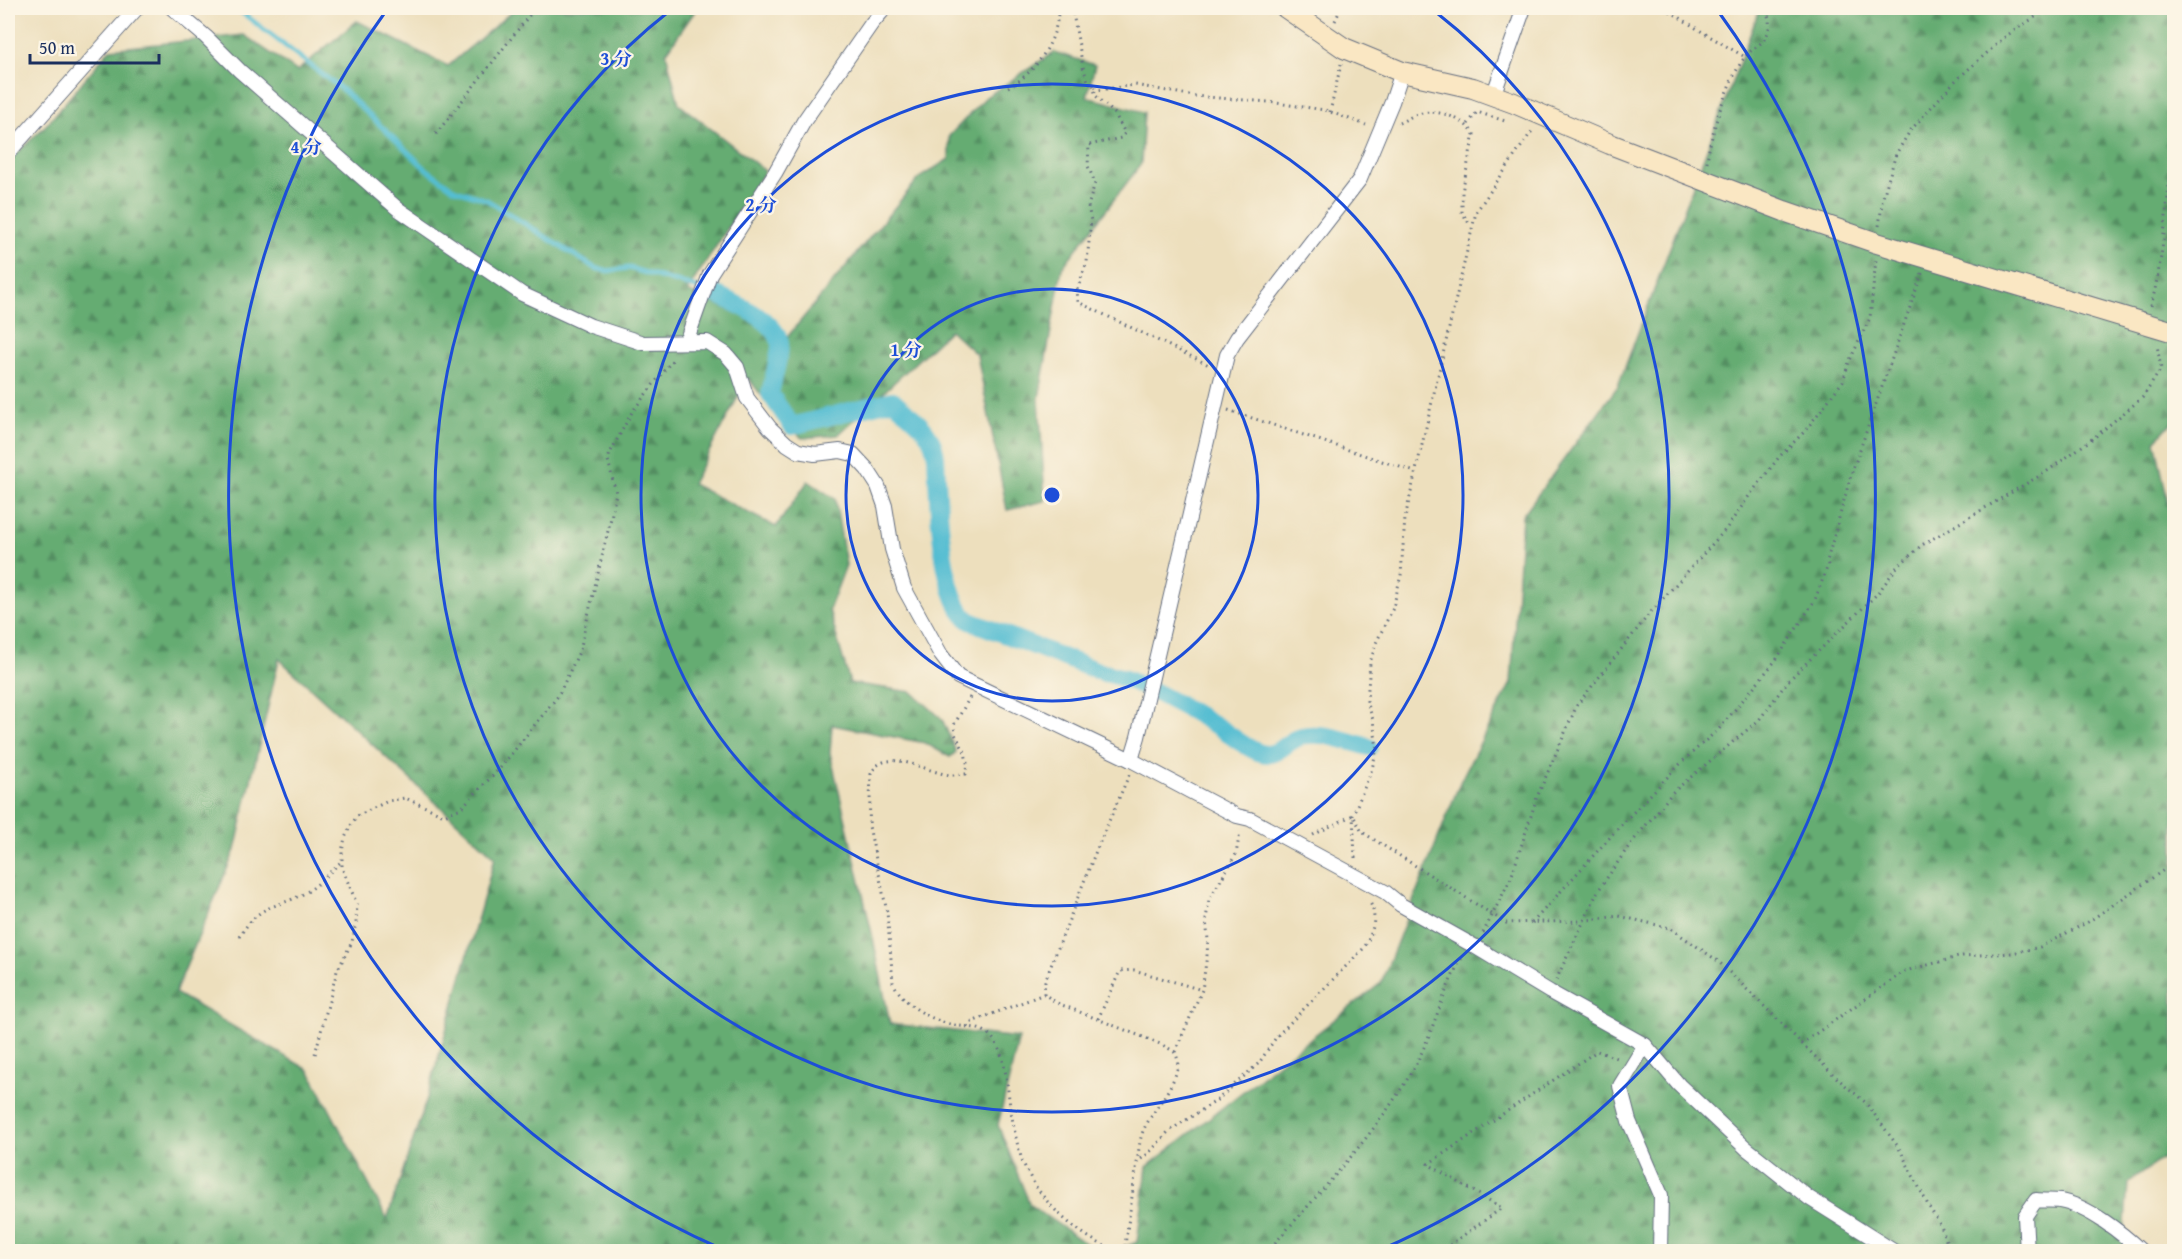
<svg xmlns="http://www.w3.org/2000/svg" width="2182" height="1259" font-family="'Gentium Book Plus','Noto Serif JP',serif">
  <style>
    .forest { fill: url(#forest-firs); stroke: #406e68; stroke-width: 1.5; fill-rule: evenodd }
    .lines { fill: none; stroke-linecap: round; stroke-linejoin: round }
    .stream { stroke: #55bdd2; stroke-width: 5 }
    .canal { stroke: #55bdd2; stroke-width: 18 }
    .street-casing { stroke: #646d7f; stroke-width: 16 }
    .secondary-casing { stroke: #646d7f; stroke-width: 22 }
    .path { stroke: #646d7f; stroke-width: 3; stroke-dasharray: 1.5 4.5; stroke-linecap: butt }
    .street { stroke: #fff; stroke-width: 14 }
    .secondary { stroke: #fae7c3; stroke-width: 20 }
    .ring { fill: none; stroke: #1d4ed8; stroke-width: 3 }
    .centre { fill: #1d4ed8; stroke: #fcf5e5; stroke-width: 3 }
    .ring-label { font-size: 18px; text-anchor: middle; font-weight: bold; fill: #1d4ed8; stroke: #fcf5e5; stroke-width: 4.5; stroke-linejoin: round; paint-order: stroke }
  </style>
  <defs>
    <pattern id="forest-firs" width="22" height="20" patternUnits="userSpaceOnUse" patternTransform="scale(1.5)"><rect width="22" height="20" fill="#65ac72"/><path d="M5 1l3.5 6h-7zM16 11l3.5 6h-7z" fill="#528c61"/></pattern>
  </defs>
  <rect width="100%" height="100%" fill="#fcf5e5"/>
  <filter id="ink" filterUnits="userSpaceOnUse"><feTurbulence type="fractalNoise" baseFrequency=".0167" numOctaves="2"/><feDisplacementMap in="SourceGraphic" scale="12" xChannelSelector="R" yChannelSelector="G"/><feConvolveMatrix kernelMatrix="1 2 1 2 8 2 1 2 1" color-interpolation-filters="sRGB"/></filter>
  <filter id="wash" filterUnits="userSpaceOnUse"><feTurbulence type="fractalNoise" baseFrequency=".008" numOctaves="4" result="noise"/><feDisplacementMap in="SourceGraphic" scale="24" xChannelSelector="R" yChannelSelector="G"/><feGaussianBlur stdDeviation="1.35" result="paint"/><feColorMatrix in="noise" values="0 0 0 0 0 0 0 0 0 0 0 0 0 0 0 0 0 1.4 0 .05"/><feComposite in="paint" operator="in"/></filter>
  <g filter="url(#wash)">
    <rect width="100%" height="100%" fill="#eddfbd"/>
    <!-- forest -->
    <g class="forest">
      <path d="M516,8H697L666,53L679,104L765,171L687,291L788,336L919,178L949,159V136L986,97L1054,52L1095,65L1087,97L1144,112L1141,164L1062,268L1039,398L1045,501L1007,510L977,355L950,330L838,435L802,438L772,409L748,378L692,484L776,527L808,481L835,499L846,565L829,610L850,683L912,692L942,719L956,752L950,757L925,743L832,725L830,753L873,938L890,1024L1019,1038L998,1125L1030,1205L1097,1251L8,1252V162L49,122L110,49L244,35L297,71L357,21L448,66ZM279,659L495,857L427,1098L387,1219L309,1070L175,993L235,850Z"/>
      <path d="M1760,8H2174V420L2155,441L2170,512L2174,517V1150L2128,1183L2123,1251L1111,1252L1137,1242L1147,1167L1381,983L1461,780L1511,683L1522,516L1618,386Z"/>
    </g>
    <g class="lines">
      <!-- stream -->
      <path class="stream" d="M236,8L344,91L425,168L454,189L487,200L595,268L607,271L629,268L697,288"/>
      <!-- canal -->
      <path class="canal" d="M709,291C729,301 776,318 780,343C781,352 772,383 770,394L792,426L893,400C912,418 932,429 936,456C938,494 939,599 970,621L1103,673C1128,675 1192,711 1215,725C1229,733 1242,746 1258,752C1277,760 1285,741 1302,736C1323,731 1349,742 1369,747"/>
    </g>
  </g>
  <g filter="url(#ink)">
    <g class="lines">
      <!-- street casing -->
      <g class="street-casing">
        <g id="street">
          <path d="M172,8L206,37L240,71L398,209L522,294L591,326L643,343L707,342L726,354L737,367L747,398L770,428L787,444L798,451L815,454L840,451L853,454L867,469L878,486L885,506L892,549L904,588L941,655L958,677L1131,760L1237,816L1250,819L1385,892L1401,905L1474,946L1550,992L1645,1045L1679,1085L1746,1148L1809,1198L1895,1252"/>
          <path d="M1493,96L1524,8"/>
          <path d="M8,153L137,8"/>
          <path d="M686,342L710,274L775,173L804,121L872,23L885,8"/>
          <path d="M1131,760L1138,737L1227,355L1237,338L1360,179L1392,102L1402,72"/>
          <path d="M1645,1045L1620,1086L1629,1121L1661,1195L1660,1252"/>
          <path d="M2027,1252L2025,1216L2036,1200C2044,1201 2053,1200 2060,1201C2088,1206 2122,1233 2142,1252"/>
        </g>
      </g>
      <!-- secondary casing -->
      <g class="secondary-casing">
        <path id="secondary" d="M1286,8L1344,48L1402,72L1473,88L1514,103L1610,144L1784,211L1877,243L2174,332"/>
      </g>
      <!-- path -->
      <g class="path">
        <path d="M1072,8L1083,67L1088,81L1098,90L1135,85L1194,96L1269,102L1325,110L1366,125"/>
        <path d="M1665,8L1699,30L1745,57"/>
        <path d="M1335,21L1341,8"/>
        <path d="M1093,85L1096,96L1115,114L1125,133L1121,138L1089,145L1088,166L1095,183L1088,206L1091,221L1087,262L1077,290L1078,302L1211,366"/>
        <path d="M1008,87C1036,74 1059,38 1058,8"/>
        <path d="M1330,112L1341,64"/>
        <path d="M1399,123C1406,120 1414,114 1422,113C1440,109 1464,119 1474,134L1462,192V212L1470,225"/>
        <path d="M1468,124L1477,112L1505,121"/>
        <path d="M436,134L535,8"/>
        <path d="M1707,162C1710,135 1728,79 1745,57C1750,50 1760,46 1765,38C1772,28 1769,18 1766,8"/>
        <path d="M1879,226L1883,197L1896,154L1910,131L1953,83L2006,36L2049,8"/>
        <path d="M2151,306C2166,248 2168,187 2174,128"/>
        <path d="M1228,410L1415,472"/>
        <path d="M970,697L954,725L955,734L965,752L967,763L966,774C961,774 956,775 951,775C929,774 884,744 871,774L869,826L887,912L893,982C902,1003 928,1019 950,1024C969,1029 986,1024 997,1045C1007,1064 1007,1090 1011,1112C1015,1132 1018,1155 1028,1173C1045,1207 1084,1240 1119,1252"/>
        <path d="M1129,775L1096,851L1045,981L1044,994L1057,1003L1163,1045C1167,1048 1173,1050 1175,1053C1188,1072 1152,1111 1144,1129C1139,1139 1139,1152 1137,1162"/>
        <path d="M1313,835L1353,815L1362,832L1506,923L1579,921L1619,916L1670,928L1718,961L1838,1079L1866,1103L1899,1148L1928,1205L1941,1226L1950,1252"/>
        <path d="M1355,858L1353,815L1372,769L1377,748L1373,720L1367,701L1370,663L1376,643L1393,608L1401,575L1405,518L1476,212L1532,131"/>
        <path d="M1532,923L1623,823L1685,759L1719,729L1776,660L1815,600L1828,565L1827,561L1851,475L1922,273"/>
        <path d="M1483,933L1511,878L1537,797L1577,705L1650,613L1726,529L1749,496L1780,456L1805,431L1843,381L1849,362L1870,318L1876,259"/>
        <path d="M239,937C262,901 272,911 305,893C319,885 329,872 341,862"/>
        <path d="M1556,980L1598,891L1629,846L1673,792L1759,720L1788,681L1878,593L1897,567L1922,545L2046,472L2096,436L2143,397L2161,369L2157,345"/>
        <path d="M1098,1019L1120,971L1134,970L1202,990"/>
        <path d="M967,1027L969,1023L1044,994"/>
        <path d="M1801,1044L1905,971L1962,956L2012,953L2040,947L2088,922L2174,863"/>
        <path d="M1175,1052L1202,990L1207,955L1208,940L1206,919L1209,900L1236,854L1240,832"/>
        <path d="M315,1054L337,971L352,942L356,923L357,904L342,868V851L345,838L350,827L357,816L388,801L405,798L444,815L461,808L501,767L558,696L580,650L611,518L616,493L608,460L610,453L632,412L674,358"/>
        <path d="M1124,1252L1137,1162L1149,1153L1169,1131L1216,1101L1259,1063L1277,1036L1364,948C1372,934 1379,916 1369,901"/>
        <path d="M1267,1252C1318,1194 1372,1139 1411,1073C1433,1036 1441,993 1463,956"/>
        <path d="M1440,1252L1502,1208L1428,1164L1597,1051L1619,1059"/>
      </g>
      <!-- street -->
      <use href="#street" class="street"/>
      <!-- secondary -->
      <use href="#secondary" class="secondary"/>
    </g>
  </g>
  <!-- distance rings -->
  <g class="ring">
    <circle cx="1052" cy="495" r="206"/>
    <circle cx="1052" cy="495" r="411"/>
    <path d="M1432 9A617 617 0 1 1 672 9"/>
    <path d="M724 1250A823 823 0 0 1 386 11M1718 11A823 823 0 0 1 1380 1250"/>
  </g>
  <circle cx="1052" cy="495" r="9" class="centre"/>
  <g class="ring-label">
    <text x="616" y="65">3 分</text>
    <text x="306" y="153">4 分</text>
    <text x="761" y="211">2 分</text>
    <text x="906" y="356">1 分</text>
  </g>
  <!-- margin -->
  <rect width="2182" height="1259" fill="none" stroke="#fcf5e5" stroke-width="30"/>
  <!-- scale -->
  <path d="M30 54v9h129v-9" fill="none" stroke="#1b2f5e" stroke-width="3"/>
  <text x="39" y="54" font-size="18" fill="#1b2f5e" stroke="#fcf5e5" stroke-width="4.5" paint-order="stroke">50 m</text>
</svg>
